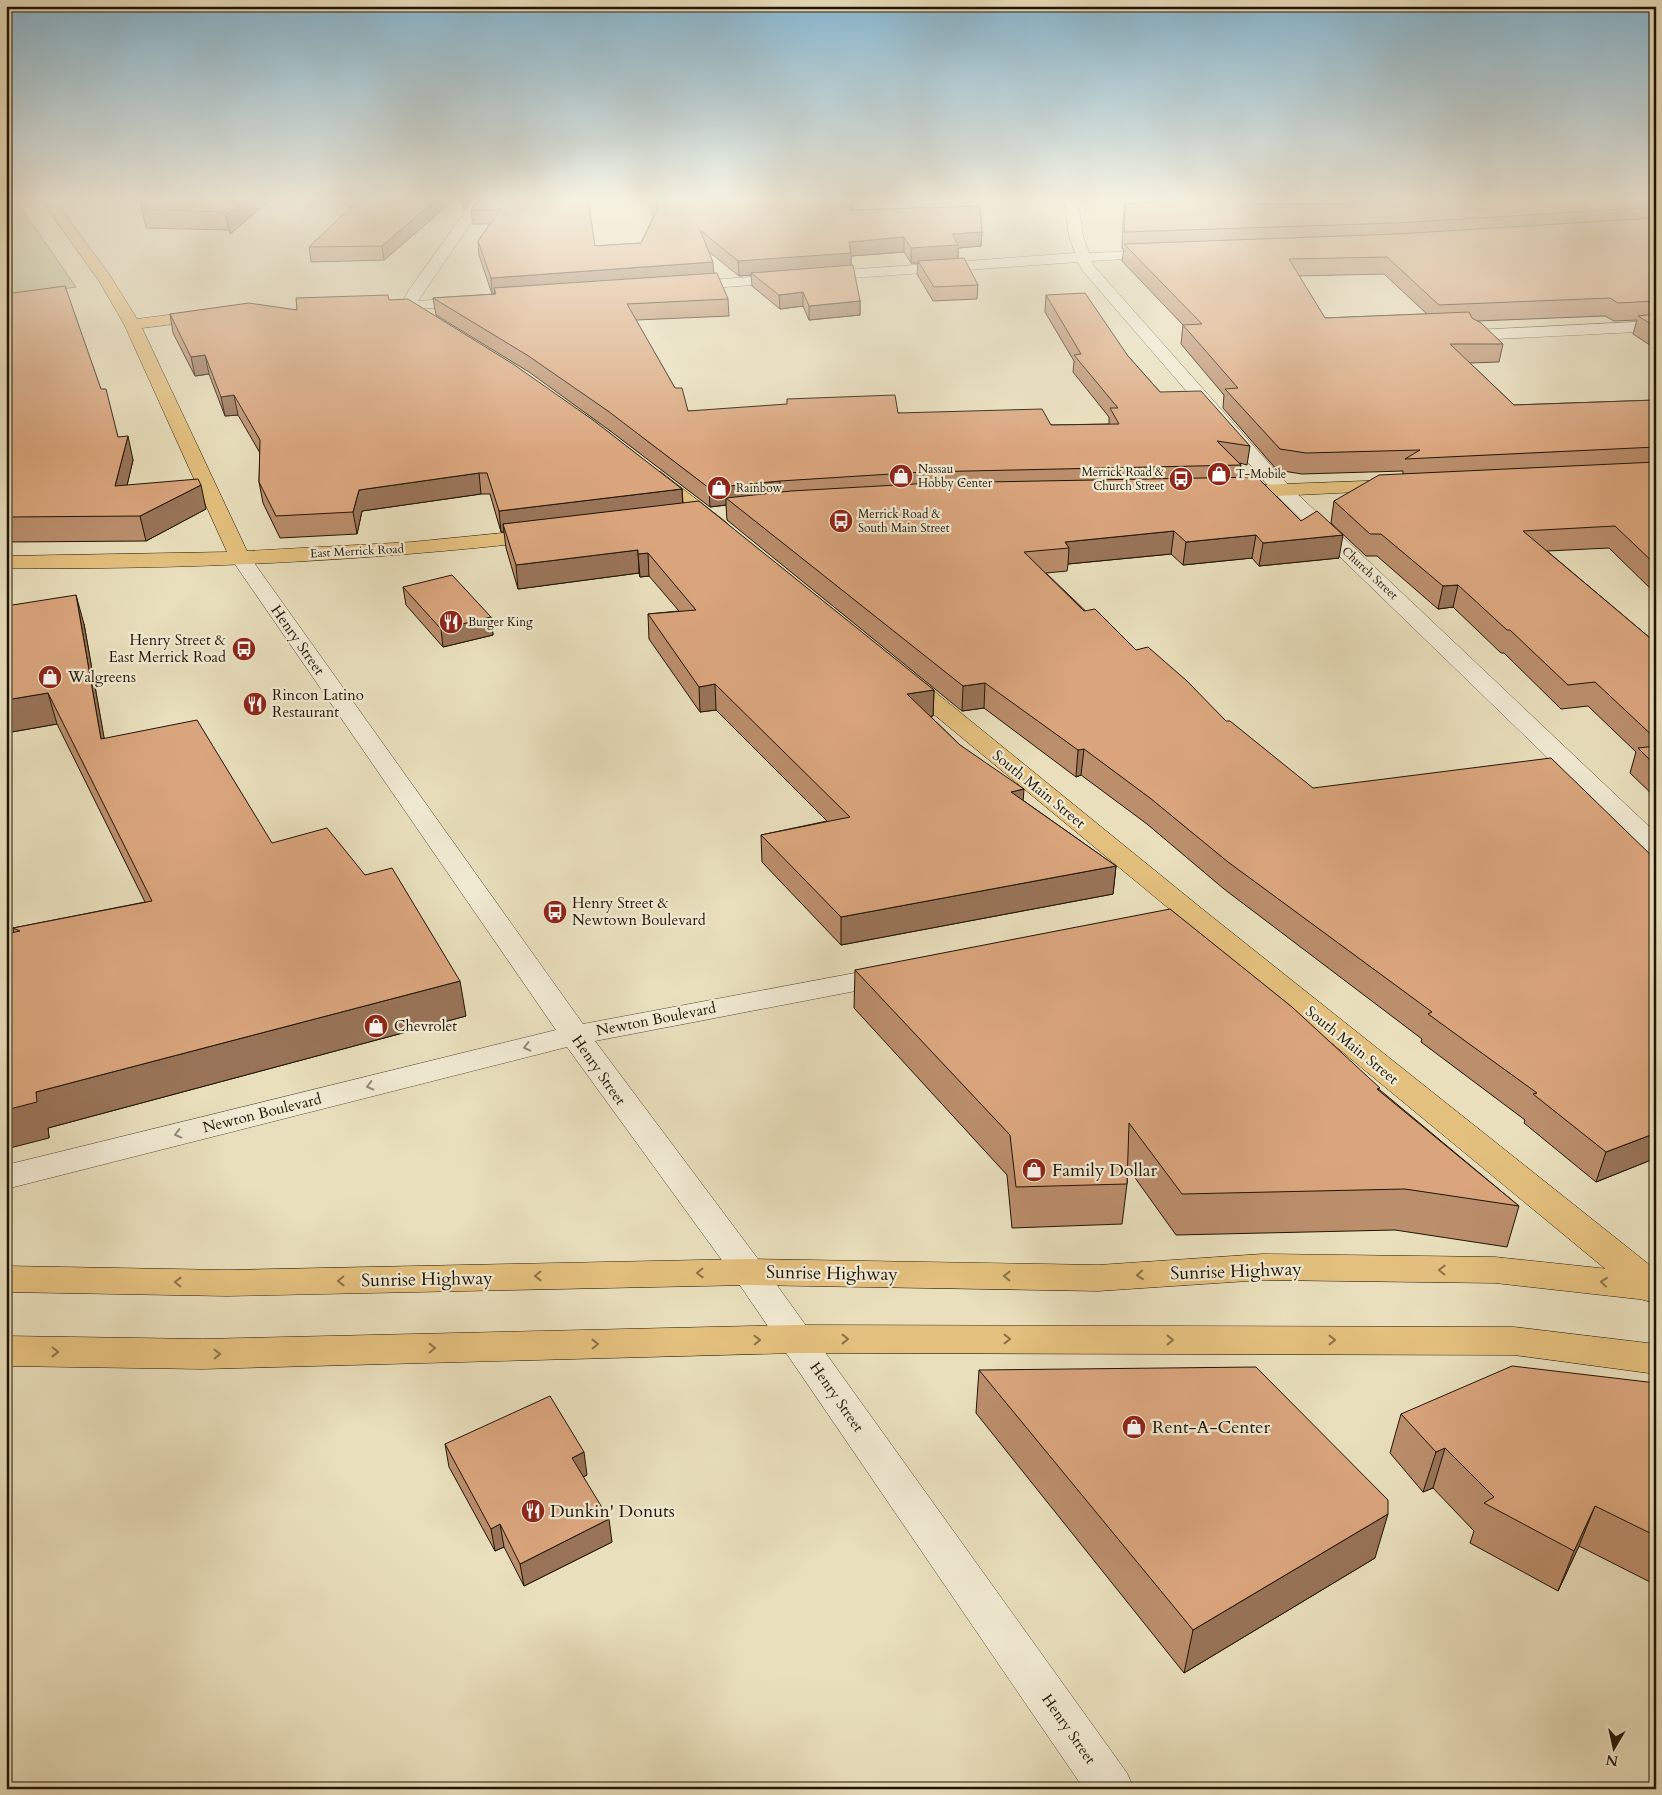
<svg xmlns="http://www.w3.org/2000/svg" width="1662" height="1795" font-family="Cardo,serif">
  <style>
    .green { fill: #bac18e; stroke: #6d6a48 }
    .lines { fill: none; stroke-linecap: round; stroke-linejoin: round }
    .minor-casing { stroke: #524731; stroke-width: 1 }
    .major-casing { stroke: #201403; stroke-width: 1 }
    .highway-casing { stroke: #201403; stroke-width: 1 }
    .minor { fill: #f1ead3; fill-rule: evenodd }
    .major { fill: #e4c07e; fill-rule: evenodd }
    .highway { fill: #e4c07e; fill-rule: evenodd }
    .wall { fill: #bb8e6c; stroke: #201403; fill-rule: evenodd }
    .shaded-wall { fill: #997458; stroke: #201403 }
    .building { fill: #daa57d; stroke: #201403 }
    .oneway { stroke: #938a75 }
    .oneway2 { stroke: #8c7347 }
    .labels { text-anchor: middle; stroke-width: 4.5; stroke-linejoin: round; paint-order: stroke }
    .far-poi-label { font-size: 12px; fill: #201403; stroke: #f1ead3; text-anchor: start }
    .far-street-label { font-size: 12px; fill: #201403; stroke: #f1ead3 }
    .poi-label { font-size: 15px; fill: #201403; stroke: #f1ead3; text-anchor: start }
    .street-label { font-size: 15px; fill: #201403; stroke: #f1ead3 }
    .near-poi-label { font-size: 18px; fill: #201403; stroke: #f1ead3; text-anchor: start }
    .near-street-label { font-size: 18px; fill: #201403; stroke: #f1ead3 }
  </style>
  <rect width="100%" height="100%" fill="#e9dfbc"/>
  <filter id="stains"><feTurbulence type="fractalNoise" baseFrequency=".004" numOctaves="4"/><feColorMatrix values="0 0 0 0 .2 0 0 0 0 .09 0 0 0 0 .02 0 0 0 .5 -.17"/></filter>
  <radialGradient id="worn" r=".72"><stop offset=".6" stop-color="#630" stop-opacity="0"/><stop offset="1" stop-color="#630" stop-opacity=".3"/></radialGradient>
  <!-- green -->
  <path class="green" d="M6,199H15L76,287L6,297Z"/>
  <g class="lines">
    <!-- minor casing -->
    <g class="minor-casing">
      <g id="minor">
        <path d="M474,199H487L418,301L471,297L479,302L471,307L403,309L400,306L409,290Z"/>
        <path d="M1064,199H1078L1083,236L1089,253L1164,250L1166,253L1159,257L1092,261L1094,266L1290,487L1656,833V856L1647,854L1276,495L1082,270L1078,262L683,290L676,286L683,282L1075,253L1069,236Z"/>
        <path d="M1656,321V331L1477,340L1469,335L1477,330Z"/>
        <path d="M240,551L247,553L583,1024L892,966L902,969L907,975L902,981L892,984L595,1041L761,1263L1127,1773L1134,1789H1084L737,1281L567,1047L6,1189V1165L556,1030L230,557L233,553Z"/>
      </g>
    </g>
    <!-- major casing -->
    <g class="major-casing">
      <g id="major">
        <path d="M41,199H54L111,277L137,319L207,310L215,315L207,320L142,328L247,551L412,542L542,529L549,531L552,535L549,539L542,541C365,561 185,570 6,568V556L227,552L124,324L99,281Z"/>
        <path d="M654,470L661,472L726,522L729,526L726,530H712L647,480L645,476L647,472Z"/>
        <path d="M1394,480L1401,482L1404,486L1401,490L1233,498L1226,496L1223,492L1226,488L1233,486Z"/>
        <path d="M905,672L913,674L1206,912L1656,1270V1303L1643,1300L897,684L894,679L897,674Z"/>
      </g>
    </g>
    <!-- highway casing -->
    <g class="highway-casing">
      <g id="highway">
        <path d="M1263,1254L1495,1257L1656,1274V1301L1495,1283L1263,1280L1098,1291L749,1285L227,1296L6,1292V1266L227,1270L749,1259L1098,1265Z"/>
        <path d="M796,1325L1514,1327L1656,1344V1374L1514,1355L796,1353L202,1369L6,1366V1336L202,1339Z"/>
      </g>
    </g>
    <!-- minor -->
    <use href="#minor" class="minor"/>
    <!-- major -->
    <use href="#major" class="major"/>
    <!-- highway -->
    <use href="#highway" class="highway"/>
  </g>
  <!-- wall -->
  <g class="wall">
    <path d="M141,199H271L230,234L229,230L146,228L142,209Z"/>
    <path d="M361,199H455L384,260L311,262L309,247Z"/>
    <path d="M460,199H472L464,210Z"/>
    <path d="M478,199L595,246L641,243L654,215L645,199H854L852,210L982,232L981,246L958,248V258L978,285L977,299L933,301L917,274L918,263H911L904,252L851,256V266L860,301V315L809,320L803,306L780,309L752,286L751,275L739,276L708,251L713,273L728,299L729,316L636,320L688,411L898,413L1051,425L1109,424V417L1073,372L1074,361L1045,312L1046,295L1128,356L1160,392L1250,446L1247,465L1240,463L1241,465L1239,477L1339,558L1259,566L1252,558L1183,565L1171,554L1068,564L1067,571L1046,573L1656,1158L1596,1182L1524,1123L1525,1120L1421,1042L1422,1039L1224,889L1147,824L1081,775L1076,777L984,708L962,711L727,520L726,505L710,507L609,430L529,372L436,315L433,298L495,294H492L479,255L478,241L490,224H473L471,210Z"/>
    <path d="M1158,199H1254L1256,204H1343L1339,199H1656V349L1633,334L1637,320L1614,321L1605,316L1477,321L1503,344L1499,362L1470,363L1514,405L1656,400V594L1609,548L1547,551L1656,643V798L1630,773L1636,752L1588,706L1561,709L1504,653H1501L1453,607L1438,609L1377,556H1366L1331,523L1334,501L1403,474V471L1302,474L1277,470L1223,408L1224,395L1181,344L1183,325L1122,261L1124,249H1122L1123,220L1125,204L1158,202ZM1384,274L1427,314L1325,318L1299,276Z"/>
    <path d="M6,294L101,389L118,437L133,460L127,485L206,509L146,541L6,542Z"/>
    <path d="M389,300L682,489L683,503L934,690L933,716H930L960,745L1024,801L1116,866L1113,894L841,945L762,862L761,835L827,821L716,710L700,712L649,639L648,614L679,611L649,576L640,577L639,573L518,589L506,548L504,532H501L490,494H481L362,511L357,534L280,538L263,503L259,482L260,453L238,415L225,416L209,374L195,376L173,333L170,314L297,310Z"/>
    <path d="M403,587L491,617L493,635L443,647L406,605Z"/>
    <path d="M84,624L104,739L272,843L466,1016L48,1128L49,1138L13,928L145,902L57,724L6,733Z"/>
    <path d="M855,970L1380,1090L1519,1206L1507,1247L1395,1230L1176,1235L1128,1168L1127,1184L1122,1224L1012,1228L1007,1175L854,1008Z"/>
    <path d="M979,1370L1375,1558L1184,1673L976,1413Z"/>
    <path d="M1656,1382V1585L1579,1546L1558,1591L1470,1543L1474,1531L1433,1488L1423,1492L1390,1453L1401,1414L1655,1383Z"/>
    <path d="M445,1444L587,1475L583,1477L612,1542L524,1586L504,1547L495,1551L449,1467Z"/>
  </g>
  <!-- shaded-wall -->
  <g class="shaded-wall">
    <path d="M246,199H271L230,234L226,215Z"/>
    <path d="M437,199H455L384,260L382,246Z"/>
    <path d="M462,199H472L464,210Z"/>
    <path d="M852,199H854L850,224V210Z"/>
    <path d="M982,232L981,246L958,248V260L918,261V263H911V248L952,234Z"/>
    <path d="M904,237V252L851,256V268L751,273V275L739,276L738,261L849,242Z"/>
    <path d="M713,262L714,278L494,288L495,293L492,294L491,278Z"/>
    <path d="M803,292V306L780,309L779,295Z"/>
    <path d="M860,301V315L809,320V306Z"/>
    <path d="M205,355L209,374L195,376L191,357Z"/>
    <path d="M234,395L238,415L225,416L221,397Z"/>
    <path d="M128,436L133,460L121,511L115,486Z"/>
    <path d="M479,473L481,494L362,511L357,534L353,512L359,490Z"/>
    <path d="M780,481V500L726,498V505L710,507L709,488Z"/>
    <path d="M201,485L206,509L146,541L140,516Z"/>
    <path d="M682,489L683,511L503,524L504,532H501L499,511Z"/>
    <path d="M1174,531L1171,554L1068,564L1069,548L1065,542Z"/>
    <path d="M1256,535L1252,558L1183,565L1186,542Z"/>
    <path d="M1343,535L1339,558L1259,566L1263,543Z"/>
    <path d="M638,550L639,573L518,589L516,565Z"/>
    <path d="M648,553L649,576L640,577L638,554Z"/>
    <path d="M1458,585L1453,607L1438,609L1443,586Z"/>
    <path d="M76,595L84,624L110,771L101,739Z"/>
    <path d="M491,617L493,635L443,647L441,629Z"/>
    <path d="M985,683L984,708L962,711L963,686Z"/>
    <path d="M715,684L716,710L700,712L699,687Z"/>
    <path d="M934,690L933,716L906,720L907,694Z"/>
    <path d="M48,693L57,724L6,733V700Z"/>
    <path d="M1084,749L1081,775L1076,777L1078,750Z"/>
    <path d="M1024,789L1022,816L1011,792Z"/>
    <path d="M1116,866L1113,894L841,945V917Z"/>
    <path d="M460,981L466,1016L48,1128L49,1138L6,1149V1110L36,1092Z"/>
    <path d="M1656,1030V1057L1650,1031Z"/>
    <path d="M1656,1133V1158L1596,1182L1606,1152Z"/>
    <path d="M1445,1448L1433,1488L1423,1492L1436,1452Z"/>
    <path d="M584,1452L587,1475L575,1481L572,1458Z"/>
    <path d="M1595,1506L1579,1546L1558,1591L1574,1551Z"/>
    <path d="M1388,1514L1375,1558L1184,1673L1193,1630Z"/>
    <path d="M609,1519L612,1542L524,1586L520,1564Z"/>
    <path d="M500,1524L504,1547L495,1551L491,1529Z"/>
  </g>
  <!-- building -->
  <g class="building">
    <path d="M141,199H246L226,215V212L142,209Z"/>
    <path d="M361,199H437L382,246L309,247L353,205Z"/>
    <path d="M478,199H588L595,246L641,243L658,209L652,199H852L850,210L980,206L982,232L952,234L958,245L911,248L904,237L849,242L851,253L738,261L700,230L713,262L491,278L478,241L500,210H471Z"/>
    <path d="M1160,199H1254L1256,204H1358L1354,199H1656V207L1397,223L1124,232L1125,204L1160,202Z"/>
    <path d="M1656,218V301L1618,303L1610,298L1439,305L1387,257L1289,259L1325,318L1469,312L1472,318L1481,323L1503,344H1450L1514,405L1656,400V447L1405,459L1420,450L1306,453L1280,449L1225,389L1238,388L1183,325L1202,324L1124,244L1397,234Z"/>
    <path d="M964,258L978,285L934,287L918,261Z"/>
    <path d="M853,265L860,301L809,306L803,292L779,295L751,273Z"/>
    <path d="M717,273L728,299L627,304L675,388H682L688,411L787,404V399L895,395L898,413L1042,409L1051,425L1119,424L1110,408H1118L1074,355L1081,354L1046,295L1085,293L1128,356L1160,392L1201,391L1250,446L1217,441L1241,465L923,472L780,481L709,488L608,411L527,355L433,298L496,294L494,288Z"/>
    <path d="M65,286L101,389H106L118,437L128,436L115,486L198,479L201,485L140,516L6,517V294Z"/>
    <path d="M388,295L389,300L408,299L513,364L593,420L682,489L499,511L487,473H479L359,490L353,512L276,516L259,482L260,440L234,395L221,397L205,355L191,357L170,314L249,303L297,310L296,298Z"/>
    <path d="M1656,314V327L1638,316Z"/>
    <path d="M1656,462V565L1615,526L1523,531L1656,643V739L1595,682L1568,685L1510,630H1507L1458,585L1443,586L1381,534H1370L1334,501L1379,475Z"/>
    <path d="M1257,477L1301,521L1317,511L1343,535L1263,543L1256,535L1186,542L1174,531L1065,542L1069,548L1024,552L1084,611L1095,609L1136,650L1148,647L1187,681L1226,721H1230L1313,788L1551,758L1656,860V1030L1650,1031L1656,1036V1133L1606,1152L1533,1094L1537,1093L1428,1014L1432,1012L1228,862L1150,798L1084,749L1078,750L985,683L963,686L726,498L791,491L932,483Z"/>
    <path d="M699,501L934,690L907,694L960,745L1024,789L1011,792L1116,866L841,917L761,835L850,817L715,684L699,687L648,614L696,610L648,553L638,554V550L516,565L503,524Z"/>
    <path d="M452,575L491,617L441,629L403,587Z"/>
    <path d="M76,595L101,739L197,720L272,843L327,828L365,875L392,868L460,981L36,1092L37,1102L6,1110V934L20,931L13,928L152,901L48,693L6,700V606Z"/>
    <path d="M1656,746V766L1638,748Z"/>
    <path d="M1170,909L1292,1007L1380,1088L1377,1089L1519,1206L1405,1189L1182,1194L1129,1123L1127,1184L1016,1187L1010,1135L855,970Z"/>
    <path d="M1512,1366L1656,1383V1536L1595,1506L1574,1551L1484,1503L1494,1497L1445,1448L1436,1452L1401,1414Z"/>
    <path d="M1256,1367L1388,1500V1514L1193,1630L979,1370Z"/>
    <path d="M550,1396L584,1452L572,1458L609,1519L520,1564L500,1524L491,1529L445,1444Z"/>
  </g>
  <!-- one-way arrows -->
  <defs><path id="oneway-chevron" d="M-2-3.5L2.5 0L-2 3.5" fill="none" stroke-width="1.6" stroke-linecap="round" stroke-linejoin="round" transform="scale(1.25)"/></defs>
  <g class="oneway">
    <use href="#oneway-chevron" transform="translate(527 1047) rotate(166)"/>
    <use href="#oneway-chevron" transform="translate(370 1086) rotate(166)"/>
    <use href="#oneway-chevron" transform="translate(178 1134) rotate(166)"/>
  </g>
  <g class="oneway2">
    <use href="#oneway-chevron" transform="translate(1442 1270) rotate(-179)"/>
    <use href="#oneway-chevron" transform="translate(700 1273) rotate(179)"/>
    <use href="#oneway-chevron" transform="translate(1140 1275) rotate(176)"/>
    <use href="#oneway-chevron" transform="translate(538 1276) rotate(179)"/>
    <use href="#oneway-chevron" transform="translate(1007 1276) rotate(-179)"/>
    <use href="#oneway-chevron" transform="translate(341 1281) rotate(179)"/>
    <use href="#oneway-chevron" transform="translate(178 1282) rotate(-179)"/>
    <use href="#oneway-chevron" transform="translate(1604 1282) rotate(-174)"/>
    <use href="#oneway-chevron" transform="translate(845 1339)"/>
    <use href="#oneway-chevron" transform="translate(1007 1339)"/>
    <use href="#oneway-chevron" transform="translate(757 1340) rotate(-2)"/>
    <use href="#oneway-chevron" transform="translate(1170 1340)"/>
    <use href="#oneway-chevron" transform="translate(1332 1340)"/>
    <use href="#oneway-chevron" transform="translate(595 1344) rotate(-1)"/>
    <use href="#oneway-chevron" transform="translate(432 1348) rotate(-1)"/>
    <use href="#oneway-chevron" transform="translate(55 1352) rotate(1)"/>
    <use href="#oneway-chevron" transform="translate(217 1354) rotate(-2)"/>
  </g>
  <!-- sky -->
  <linearGradient id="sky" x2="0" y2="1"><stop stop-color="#87b8d2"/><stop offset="0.44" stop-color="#f5f1e1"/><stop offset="1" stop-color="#f5f1e1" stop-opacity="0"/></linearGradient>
  <rect width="1662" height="451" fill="url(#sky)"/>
  <!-- icons -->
  <defs>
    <g id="shop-disc" transform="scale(1.25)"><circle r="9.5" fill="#8f2418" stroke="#f1ead3"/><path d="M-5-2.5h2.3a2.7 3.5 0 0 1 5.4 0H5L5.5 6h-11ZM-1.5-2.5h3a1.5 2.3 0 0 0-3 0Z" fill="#fff"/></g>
    <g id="bus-disc" transform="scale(1.25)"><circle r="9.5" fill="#8f2418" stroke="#f1ead3"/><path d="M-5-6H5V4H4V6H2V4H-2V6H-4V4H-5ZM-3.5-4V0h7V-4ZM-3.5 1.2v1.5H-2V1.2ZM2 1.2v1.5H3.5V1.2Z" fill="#fff"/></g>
    <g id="restaurant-disc" transform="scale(1.25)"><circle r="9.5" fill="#8f2418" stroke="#f1ead3"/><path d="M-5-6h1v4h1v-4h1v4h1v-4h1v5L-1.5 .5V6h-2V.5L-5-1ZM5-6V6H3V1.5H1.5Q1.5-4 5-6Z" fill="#fff"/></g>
  </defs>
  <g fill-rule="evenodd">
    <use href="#shop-disc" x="1219" y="474"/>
    <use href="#shop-disc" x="901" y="476"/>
    <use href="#bus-disc" x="1181" y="479"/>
    <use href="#shop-disc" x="719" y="488"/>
    <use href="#bus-disc" x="841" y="521"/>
    <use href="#restaurant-disc" x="451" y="622"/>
    <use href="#bus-disc" x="244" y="649"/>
    <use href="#shop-disc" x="50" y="677"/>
    <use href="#restaurant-disc" x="255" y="704"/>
    <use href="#bus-disc" x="555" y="912"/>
    <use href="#shop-disc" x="376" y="1026"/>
    <use href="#shop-disc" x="1034" y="1170"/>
    <use href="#shop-disc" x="1134" y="1427"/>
    <use href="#restaurant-disc" x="533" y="1511"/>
  </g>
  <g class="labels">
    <!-- far-poi labels -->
    <g class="far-poi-label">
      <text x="918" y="473">Nassau<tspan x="918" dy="14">Hobby Center</tspan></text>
      <text x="1164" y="476" text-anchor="end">Merrick Road &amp;<tspan x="1164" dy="14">Church Street</tspan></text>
      <text x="1236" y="478">T-Mobile</text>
      <text x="736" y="492">Rainbow</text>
      <text x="858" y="518">Merrick Road &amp;<tspan x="858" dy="14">South Main Street</tspan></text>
      <text x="468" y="626">Burger King</text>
    </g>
    <!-- far-street labels -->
    <g class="far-street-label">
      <text transform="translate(357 551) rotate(-3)" y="4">East Merrick Road</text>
      <text transform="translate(1370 573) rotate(43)" y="4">Church Street</text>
    </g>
    <!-- poi labels -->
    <g class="poi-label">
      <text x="226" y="645" text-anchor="end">Henry Street &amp;<tspan x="226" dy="17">East Merrick Road</tspan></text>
      <text x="68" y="682">Walgreens</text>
      <text x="272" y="700">Rincon Latino<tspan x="272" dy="17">Restaurant</tspan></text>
      <text x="572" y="908">Henry Street &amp;<tspan x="572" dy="17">Newtown Boulevard</tspan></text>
      <text x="394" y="1031">Chevrolet</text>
    </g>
    <!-- street labels -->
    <g class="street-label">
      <text transform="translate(298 640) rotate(55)" y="5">Henry Street</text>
      <text transform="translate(1039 789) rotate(39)" y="5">South Main Street</text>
      <text transform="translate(656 1019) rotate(-11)" y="5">Newton Boulevard</text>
      <text transform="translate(1352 1045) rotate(39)" y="5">South Main Street</text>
      <text transform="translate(599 1070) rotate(55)" y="5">Henry Street</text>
      <text transform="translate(262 1113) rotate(-14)" y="5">Newton Boulevard</text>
      <text transform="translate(837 1397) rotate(55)" y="5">Henry Street</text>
      <text transform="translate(1069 1729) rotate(55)" y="5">Henry Street</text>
    </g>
    <!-- near-poi labels -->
    <g class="near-poi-label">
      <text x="1052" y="1176">Family Dollar</text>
      <text x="1152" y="1433">Rent-A-Center</text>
      <text x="550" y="1517">Dunkin' Donuts</text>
    </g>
    <!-- near-street labels -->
    <g class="near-street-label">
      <text transform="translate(1236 1271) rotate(-2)" y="6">Sunrise Highway</text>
      <text transform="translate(832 1273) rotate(1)" y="6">Sunrise Highway</text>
      <text transform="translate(427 1279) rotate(-1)" y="6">Sunrise Highway</text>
    </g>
  </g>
  <!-- margin -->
  <rect width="1662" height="1795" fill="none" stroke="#e9dfbc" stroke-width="25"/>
  <rect x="8" y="8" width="1647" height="1780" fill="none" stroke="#201403" stroke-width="2.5"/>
  <rect x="12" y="12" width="1637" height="1770" fill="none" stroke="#201403"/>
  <!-- north arrow -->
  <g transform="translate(1614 1748) rotate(189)" stroke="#f1ead3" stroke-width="4" paint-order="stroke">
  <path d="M0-4L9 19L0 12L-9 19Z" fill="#201403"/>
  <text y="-8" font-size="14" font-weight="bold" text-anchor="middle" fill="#201403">N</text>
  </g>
  <rect width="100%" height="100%" filter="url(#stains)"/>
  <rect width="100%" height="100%" fill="url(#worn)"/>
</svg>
